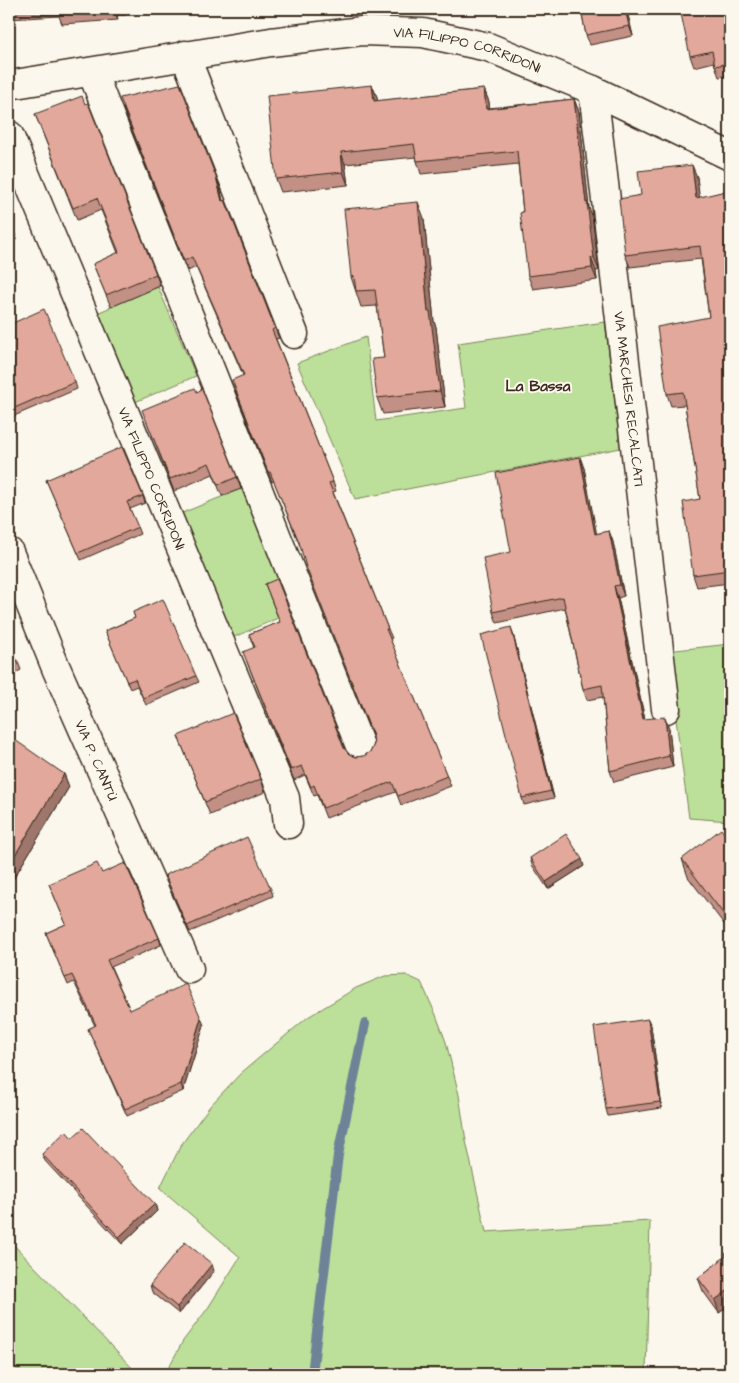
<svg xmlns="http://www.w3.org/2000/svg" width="739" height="1383" font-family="'Architects Daughter',sans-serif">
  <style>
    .green { fill: #bce09a; stroke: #7c855c }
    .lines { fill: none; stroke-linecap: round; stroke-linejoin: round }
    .stream { stroke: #6e8398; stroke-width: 10 }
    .minor-casing { stroke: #3b2a1e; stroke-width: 31 }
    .minor { stroke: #fbf7ec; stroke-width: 28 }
    .wall { fill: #c29085; stroke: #3b2a1e }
    .shaded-wall { fill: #9e766c; stroke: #3b2a1e }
    .building { fill: #e1a89b; stroke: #3b2a1e }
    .labels { text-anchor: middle; stroke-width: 4; stroke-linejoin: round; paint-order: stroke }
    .street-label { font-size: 14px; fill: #3b2a1e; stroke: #fbf7ec }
    .neighbourhood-label { font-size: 15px; font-weight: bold; fill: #3b2a1e; stroke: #fbf7ec }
  </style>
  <rect width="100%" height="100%" fill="#fbf7ec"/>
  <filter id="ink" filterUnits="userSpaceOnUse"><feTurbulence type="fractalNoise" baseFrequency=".02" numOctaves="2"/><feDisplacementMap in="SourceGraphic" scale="10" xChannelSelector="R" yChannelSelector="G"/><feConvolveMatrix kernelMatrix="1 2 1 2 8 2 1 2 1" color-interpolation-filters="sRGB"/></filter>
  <g filter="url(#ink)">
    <!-- green -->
    <g class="green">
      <path d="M158,287L196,376L128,405L90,316Z"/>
      <path d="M605,322L621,448L355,499L297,363L366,337L376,421L466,408L458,343Z"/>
      <path d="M243,488L283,588L269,594L278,618L225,641L175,516Z"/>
      <path d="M730,644V821L689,818L667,651Z"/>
      <path d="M406,975L421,982L436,1015L446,1042L459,1095L466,1141L486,1232L650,1221L646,1374H165L183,1341L208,1308L240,1257L160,1188L181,1145L210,1106L241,1073L308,1017L338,999L356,988L385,976Z"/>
      <path d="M9,1240L138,1374H9Z"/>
    </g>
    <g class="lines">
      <!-- stream -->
      <path class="stream" d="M312,1374L338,1155L365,1024"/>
      <!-- minor casing -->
      <g class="minor-casing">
        <g id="minor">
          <path d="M185,55L294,334"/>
          <path d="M92,72L362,751"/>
          <path id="s1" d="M9,85L271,42L362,31L423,33L488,47L593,90L730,156"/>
          <path id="s2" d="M593,90L666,709"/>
          <path id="s3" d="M9,135L285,798L288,824"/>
          <path id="s4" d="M9,552L56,668L189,969"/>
        </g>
      </g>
      <!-- minor -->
      <use href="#minor" class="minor"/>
    </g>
    <!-- wall -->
    <g class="wall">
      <path d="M9,9H126V15H117L118,20L62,24L59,16L9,19Z"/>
      <path d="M176,9H206L178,14Z"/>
      <path d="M581,9H639L627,11L633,36L590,45L586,35Z"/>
      <path d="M730,9V75L719,77L714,62L694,67L690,56Z"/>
      <path d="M372,85L377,97V101L484,89L489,102V108L574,99L579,112L589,208L592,215L599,270L596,271L597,280L533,289L528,276L523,212L518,164L421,174L417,161L416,157L345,164L348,185L281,192L276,179Z"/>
      <path d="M123,108L216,177L220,187L223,201L275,328L279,338L276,339L333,482L336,491L333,492L388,629L392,638L390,639L451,786L401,805L396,792L326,818L317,795L314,796L305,775L294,780L247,662L254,648L249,634L280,622L265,584L344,748L349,754L356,757L364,756L371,751L374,744L373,737L300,546L274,481L272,482L235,389L243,375L196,267L188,271Z"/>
      <path d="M35,114L156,274L160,286L111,307L93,264L118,253L101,210L77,220Z"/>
      <path d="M697,177L699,198L730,190V583L697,587L693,575L700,499L685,405L671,406L667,394L709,317L701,259L630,267L625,255L641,195Z"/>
      <path d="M424,218L434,322L436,327L445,407L383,414L377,398L384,358L377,306L361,307L351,277Z"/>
      <path d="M9,220L17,239L9,242Z"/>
      <path d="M9,315L13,323L75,382L77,389L14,416L9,404Z"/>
      <path d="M147,422L237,477L241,489L222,496L213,474L174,491Z"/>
      <path d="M584,468L596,534L609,531L613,542L624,596L618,598L645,719L669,728L673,767L614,782L610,771L603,697L587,700L583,689L565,608L497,623L493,612L511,552Z"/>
      <path d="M46,480L143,496L145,503L130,509L140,534L81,560Z"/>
      <path d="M133,612L196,676L199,682L146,705L137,686L130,689L105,631L135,618Z"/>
      <path d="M513,634L554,798L524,805L522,798Z"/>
      <path d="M9,646L18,662L21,670L9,677Z"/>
      <path d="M178,736L261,779L265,792L210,815Z"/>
      <path d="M9,747L64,774L69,787L12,881L9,878Z"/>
      <path d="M730,841V932L688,877L682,859Z"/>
      <path d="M530,858L584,866L548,889L532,865Z"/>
      <path d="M102,873L159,938L161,945L111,967L130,1010L204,1025L183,1091L127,1116L88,1029L95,1026L74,982L68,985L46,933L66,924L49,884Z"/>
      <path d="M165,875L271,889L273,896L190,932Z"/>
      <path d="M651,1026L662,1108L608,1116L606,1109Z"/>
      <path d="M72,1138L155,1204L157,1211L122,1244L45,1161L42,1154Z"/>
      <path d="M730,1250V1305L719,1313L703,1291L698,1278L726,1256Z"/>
      <path d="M214,1271L179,1314L152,1292L150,1285Z"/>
    </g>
    <!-- shaded-wall -->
    <g class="shaded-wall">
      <path d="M114,9H115L117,15L118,20Z"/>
      <path d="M625,9H627V11L633,36L629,26Z"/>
      <path d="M372,85L377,97L378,114L374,101Z"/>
      <path d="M484,89L489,102L491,121L486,109Z"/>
      <path d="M574,99L579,112L589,208L592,215L599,270L594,258L586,203Z"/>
      <path d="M341,152L345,164L348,185L343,172Z"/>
      <path d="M692,165L697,177L701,210L696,198Z"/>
      <path d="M216,177L220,187L225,211L222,201Z"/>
      <path d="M418,202L424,218L434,322L436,327L445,407L440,391L428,312Z"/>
      <path d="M591,258L596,271L597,280L592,268Z"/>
      <path d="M580,457L584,468L599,546L595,534Z"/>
      <path d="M609,531L613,542L624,596L620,585Z"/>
      <path d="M614,586L618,598L647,730L643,719Z"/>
      <path d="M511,627L513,634L554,798L551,791Z"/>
      <path d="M665,717L669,728L673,767L669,756Z"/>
      <path d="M64,774L69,787L12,881L9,871V865Z"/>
      <path d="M582,859L584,866L548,889L546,882Z"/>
      <path d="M201,1018L204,1025L183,1091L181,1084Z"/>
      <path d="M648,1019L651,1026L662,1108L660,1102Z"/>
      <path d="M155,1204L157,1211L122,1244L119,1237Z"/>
      <path d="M212,1264L214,1271L179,1314L177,1307Z"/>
      <path d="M730,1289V1305L719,1313L715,1300Z"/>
    </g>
    <!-- building -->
    <g class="building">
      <path d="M581,9H625L629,26L586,35Z"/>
      <path d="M680,9H730V63L715,66L712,51L690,56Z"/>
      <path d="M180,84L216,177L222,201L225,200L275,328L272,330L333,482L329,483L388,629H386L447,776L398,796L392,782L323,808L314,785L311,787L302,766L291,770L243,652L255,647L249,634L280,622L265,584L277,579L344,748L349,754L356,757L364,756L371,751L374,744L373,736L306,567L299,542L270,472H268L232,380L244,375L192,257L184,261L120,98Z"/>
      <path d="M372,85L374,101L484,89L486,109L574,99L586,203L587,202L594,258H591L592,268L528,276L520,213L523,212L517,151L417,161L414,144L341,152L343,172L276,179L267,96Z"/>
      <path d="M82,96L85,104L88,103L156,274L106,295L93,264L119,252L97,198L73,208L35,114Z"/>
      <path d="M692,165L696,198L730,190V570L693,575L683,502L700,499L683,392L667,394L657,327L709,317L700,246L625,255L619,199L641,195L638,171Z"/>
      <path d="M418,202L428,312L430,311L440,391L377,398L372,359L384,358L375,290L356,291L354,276L351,277L344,209Z"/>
      <path d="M9,220L14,232L9,234Z"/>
      <path d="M44,309L75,382L12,409L9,403V315H10L13,323Z"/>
      <path d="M195,388L197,392L202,389L237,477L218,485L209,463L170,479L142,410Z"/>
      <path d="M122,447L143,496L127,502L138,527L78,553L46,480Z"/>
      <path d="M580,457L595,534L609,531L620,585L614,586L643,719L665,717L669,756L610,771L602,685L583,689L563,597L493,612L483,558L511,552L496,473Z"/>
      <path d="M163,599L196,676L143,698L135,679L127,682L105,631L135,618L133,612Z"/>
      <path d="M511,627L551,791L522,798L481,635Z"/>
      <path d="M9,646L18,662L9,667Z"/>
      <path d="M233,713L261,779L205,802L178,736Z"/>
      <path d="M15,740L64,774L9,865V747Z"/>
      <path d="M721,829L730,841V919L728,920L682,859Z"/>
      <path d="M566,834L582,859L546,882L530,858Z"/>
      <path d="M247,837L271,889L187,926L165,875Z"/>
      <path d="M97,863L102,873L125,863L159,938L107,960L130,1010L186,984L201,1018L181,1084L125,1109L88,1029L96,1025L72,975L65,978L46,933L66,924L49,884Z"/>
      <path d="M648,1019L660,1102L606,1109L594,1027Z"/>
      <path d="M83,1128L155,1204L119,1237L42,1154L66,1131L72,1138Z"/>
      <path d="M185,1242L212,1264L177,1307L150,1285Z"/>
      <path d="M730,1250V1289L715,1300L698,1278L726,1256L725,1254Z"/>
    </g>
  </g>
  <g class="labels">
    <!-- street labels -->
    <g class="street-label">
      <text dy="5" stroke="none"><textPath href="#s1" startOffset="465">VIA FILIPPO CORRIDONI</textPath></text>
      <text dy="5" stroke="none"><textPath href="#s2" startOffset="311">VIA MARCHESI RECALCATI</textPath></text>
      <text dy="5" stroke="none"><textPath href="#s3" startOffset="372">VIA FILIPPO CORRIDONI</textPath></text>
      <text dy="5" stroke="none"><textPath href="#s4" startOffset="226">VIA P. CANTÙ</textPath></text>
    </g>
    <!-- neighbourhood labels -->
    <g class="neighbourhood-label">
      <text x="538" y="391">La Bassa</text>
    </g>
  </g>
  <!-- margin -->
  <rect width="739" height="1383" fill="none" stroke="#fbf7ec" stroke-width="30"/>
  <rect x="15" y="15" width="709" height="1353" fill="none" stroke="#3b2a1e" stroke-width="2" filter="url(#ink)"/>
</svg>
